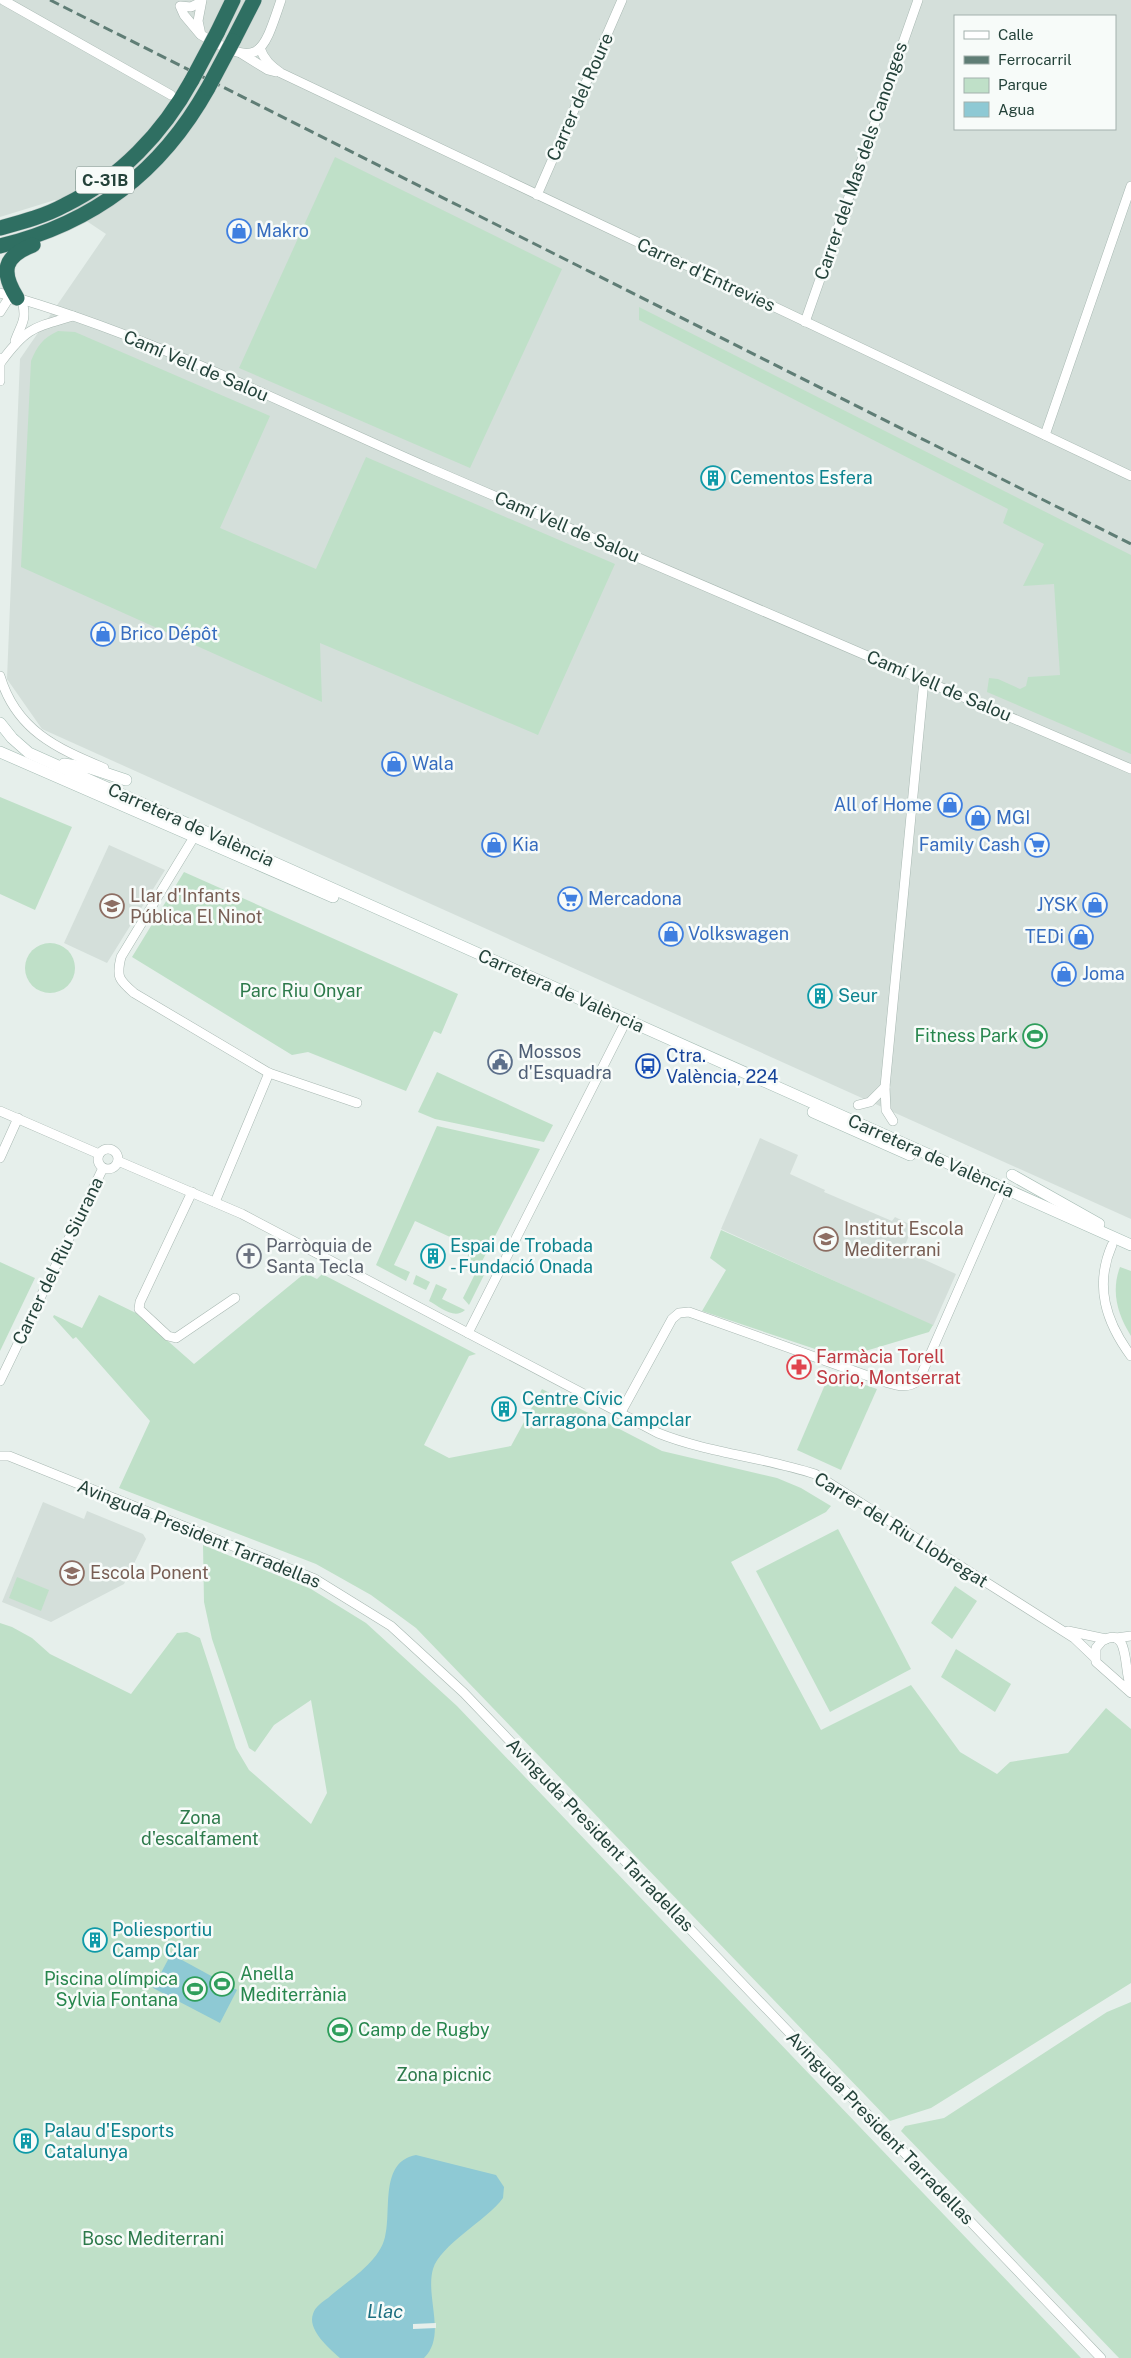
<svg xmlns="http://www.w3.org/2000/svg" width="1131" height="2358" font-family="'Public Sans',sans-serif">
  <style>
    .built { fill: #d4dfda; fill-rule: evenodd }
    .green { fill: #bfe0c8 }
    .water { fill: #8ec9d4 }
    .pier { fill: #e6efeb }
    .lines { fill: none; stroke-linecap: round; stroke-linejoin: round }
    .street-casing { stroke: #a8b8b2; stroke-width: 10 }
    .secondary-casing { stroke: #a4bbb3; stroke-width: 12 }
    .highway-casing { stroke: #c2cac8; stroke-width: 16 }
    .street { stroke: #fff; stroke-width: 9 }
    .secondary { stroke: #fff; stroke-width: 11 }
    .highway { stroke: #2f6f62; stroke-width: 15 }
    .rail { stroke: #5f7d75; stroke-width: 3; stroke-dasharray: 10 5; stroke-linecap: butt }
    .highway-bridge-casing { stroke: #c2cac8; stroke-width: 16; stroke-linecap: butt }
    .highway-bridge { stroke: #2f6f62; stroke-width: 15 }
    .labels { text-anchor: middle; stroke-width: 5; stroke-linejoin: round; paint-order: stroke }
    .shield { fill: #f7fbf9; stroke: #637a73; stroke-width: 1 }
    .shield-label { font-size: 16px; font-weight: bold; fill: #24423a }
    .street-label { font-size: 18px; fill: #24423a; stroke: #f7fbf9 }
    .shop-label { font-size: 18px; fill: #366cbe; stroke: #f7fbf9; text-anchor: start }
    .culture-label { font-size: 18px; fill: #0d838f; stroke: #f7fbf9; text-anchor: start }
    .education-label { font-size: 18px; fill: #785e54; stroke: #f7fbf9; text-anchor: start }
    .park-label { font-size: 18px; fill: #2d7a4b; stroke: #f7fbf9 }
    .leisure-label { font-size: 18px; fill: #27864d; stroke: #f7fbf9; text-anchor: end }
    .service-label { font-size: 18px; fill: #4e5e75; stroke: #f7fbf9; text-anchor: start }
    .transit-label { font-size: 18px; fill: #164399; stroke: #f7fbf9; text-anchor: start }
    .worship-label { font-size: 18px; fill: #5b616d; stroke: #f7fbf9; text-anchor: start }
    .health-label { font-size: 18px; fill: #be3a42; stroke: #f7fbf9; text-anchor: start }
    .water-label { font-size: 19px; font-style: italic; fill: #1c6f80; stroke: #f7fbf9 }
  </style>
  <rect width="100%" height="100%" fill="#e6efeb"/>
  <!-- built -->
  <g class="built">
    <path d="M0,0H1131V1219L42,729L7,679L20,359L106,234L55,200L0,217ZM955,16H1115V129H955Z"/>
    <path d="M109,845L165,870L107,963L64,943Z"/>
    <path d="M760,1138L798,1155L790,1174L825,1190L824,1192L892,1221L895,1217L913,1226L903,1250L956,1274L933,1326L721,1229Z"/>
    <path d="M43,1502L84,1519L87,1511L143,1534L146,1539L124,1584L51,1622L2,1602Z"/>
  </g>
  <!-- green -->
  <g class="green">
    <path d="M335,157L562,269L470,468L239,368Z"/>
    <path d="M639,307L1131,555V754L987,692L989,678L998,679L1020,689L1026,686L1028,677L1060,675L1054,584L1023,586L1044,544L1003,523L1008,509L639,320Z"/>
    <path d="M58,331L75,332L270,416L220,528L316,569L366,457L615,564L538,735L320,643L322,702L21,567L31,361C37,346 43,338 58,331Z"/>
    <path d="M0,797L72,827L35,910L0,894Z"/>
    <path d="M184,872L458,994L441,1034L434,1031L406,1091L308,1052L292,1055L132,957Z"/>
    <circle cx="50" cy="968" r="25"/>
    <path d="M437,1072L553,1125L544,1142L435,1119L418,1112Z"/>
    <path d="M437,1126L540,1149L478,1269L485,1273L469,1305L463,1298L475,1274L462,1268L472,1247L415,1221L394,1265L410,1272L406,1281L376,1265Z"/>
    <path d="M721,1230L933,1325L929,1332L842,1358L702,1311L726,1270L710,1258Z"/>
    <path d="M0,1262L35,1278L0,1351Z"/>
    <path d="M1120,1267L1131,1271V1336C1117,1314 1111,1291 1120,1267Z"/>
    <path d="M305,1273L317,1279L322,1274L476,1354L469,1356L424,1445L449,1458L511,1446L542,1389L662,1451L777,1478L801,1488L831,1506L826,1512L731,1562L821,1730L911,1685L960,1752L997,1774L1010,1762L1068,1753L1106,1708L1131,1729V1983L931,2108L890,2121L416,1628L371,1595L316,1564L119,1488L150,1421L76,1337L73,1339L53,1317L54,1315L82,1328L99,1295L136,1313L194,1364Z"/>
    <path d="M416,1275L430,1282L426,1290L413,1284Z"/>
    <path d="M436,1284L447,1289L442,1299L465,1310C454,1320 440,1307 429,1301Z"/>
    <path d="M830,1373L877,1389L841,1470L797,1450Z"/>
    <path d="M838,1529L911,1669L830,1712L756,1571Z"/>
    <path d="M203,1545L311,1589L366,1623L457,1706L1081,2358H0V1623L12,1627L32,1638L50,1654L131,1694L177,1633L187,1632L200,1638L236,1748L249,1770L311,1824L327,1793L311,1700L274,1725L255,1752L249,1748L212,1639L204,1602Z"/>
    <path d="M17,1577L49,1590L41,1611L9,1598Z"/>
    <path d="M955,1586L977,1601L952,1639L931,1623Z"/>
    <path d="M956,1649L1011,1684L995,1712L941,1677Z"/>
    <path d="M1131,2002V2358H1119L901,2131L905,2126L944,2118L1107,2012Z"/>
  </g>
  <!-- water -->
  <g class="water">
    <path d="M171,1954L237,1990L220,2023L153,1988Z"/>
    <path d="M416,2155L496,2175L504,2187L503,2198C487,2220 440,2245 433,2269C425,2297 447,2336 424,2358H340C330,2349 307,2330 313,2314C315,2307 322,2302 328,2298C347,2281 379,2263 385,2237C392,2210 379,2162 416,2155Z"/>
  </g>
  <!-- pier -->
  <path class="pier" d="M436,2323V2328L413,2329V2324Z"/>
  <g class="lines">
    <!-- street casing -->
    <g class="street-casing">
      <g id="street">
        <path d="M3,0L171,95"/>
        <path d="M202,0L198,21L201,35C259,68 262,57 281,0"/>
        <path d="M200,34L184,15L180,6L191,7L201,2"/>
        <path d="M260,48C264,60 271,66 281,73L1131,476"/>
        <path d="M242,54L268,70L276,72"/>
        <path d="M537,195L622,0"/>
        <path d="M0,293C151,335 291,408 434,470C666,570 899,668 1131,769"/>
        <path d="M0,312L7,301L13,297"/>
        <path d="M805,322L918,0"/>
        <path d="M15,341C22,322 27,321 22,300"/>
        <path d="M0,358V381"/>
        <path d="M1,362C27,327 33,328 73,316"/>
        <path d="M1045,435L1131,186"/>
        <path d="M0,676C16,730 56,748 104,768"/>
        <path d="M194,837L121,957C116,977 119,980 134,993L269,1073L357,1103"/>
        <path d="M885,1087L924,680"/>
        <path d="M858,1105L870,1102L885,1087L886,1110L893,1121"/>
        <path d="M0,1111L99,1154"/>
        <circle cx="108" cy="1159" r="10"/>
        <path d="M0,1158L18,1118"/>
        <path d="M118,1161L242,1214L658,1433C708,1453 763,1457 815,1474L1074,1638L1095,1658"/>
        <path d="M192,1192L140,1302L139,1309L168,1336L176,1338L235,1298"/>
        <path d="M215,1202L269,1073"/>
        <path d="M1112,1245C1094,1286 1106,1322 1131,1356"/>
        <path d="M468,1333L623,1027"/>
        <path d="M0,1381L103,1168"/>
        <path d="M620,1414L672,1319L679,1313L689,1312L882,1381C896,1385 907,1390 919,1380L1000,1195"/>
        <path d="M0,1456H9L315,1579L391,1626L464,1693L1101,2358"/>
        <path d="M1068,1631L1106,1639"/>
        <path d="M1116,1638L1131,1636"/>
        <path d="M1131,1687C1123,1672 1131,1624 1102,1641L1096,1648V1662L1131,1693"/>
      </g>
    </g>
    <!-- secondary casing -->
    <g class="secondary-casing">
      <g id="secondary">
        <path d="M0,723L12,738L29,753L1131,1245"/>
        <path d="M0,752L333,897"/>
        <path d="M64,764L90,768L126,780"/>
        <path d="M813,1112L910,1155"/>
        <path d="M1012,1175L1099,1224"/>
      </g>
    </g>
    <!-- highway casing -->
    <g class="highway-casing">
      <g id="highway">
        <path d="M217,33L233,0"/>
        <path d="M233,41L254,0"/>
        <path d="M0,228C22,222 45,216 65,205C120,178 163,133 192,80"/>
        <path d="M0,246C94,223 161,172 208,88"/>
        <path d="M17,298C0,271 4,256 33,245"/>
      </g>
    </g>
    <!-- street -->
    <use href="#street" class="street"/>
    <!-- secondary -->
    <use href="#secondary" class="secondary"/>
    <!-- highway -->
    <use href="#highway" class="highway"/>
    <!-- rail -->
    <path class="rail" d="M50,0L1131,544"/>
    <!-- highway-bridge casing -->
    <g class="highway-bridge-casing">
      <g id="highway-bridge">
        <path d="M192,80L217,33"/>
        <path d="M208,88L233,41"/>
      </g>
    </g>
    <!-- highway-bridge -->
    <use href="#highway-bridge" class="highway-bridge"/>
  </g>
  <!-- icons -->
  <defs>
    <g id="shop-ring" transform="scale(1.25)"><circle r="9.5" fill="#f7fbf9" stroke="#3f7fe0" stroke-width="1.5"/><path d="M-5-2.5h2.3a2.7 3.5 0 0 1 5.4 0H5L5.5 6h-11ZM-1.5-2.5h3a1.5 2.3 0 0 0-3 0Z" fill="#3f7fe0"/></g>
    <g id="building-ring" transform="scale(1.25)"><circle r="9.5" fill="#f7fbf9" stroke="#0f9aa8" stroke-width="1.5"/><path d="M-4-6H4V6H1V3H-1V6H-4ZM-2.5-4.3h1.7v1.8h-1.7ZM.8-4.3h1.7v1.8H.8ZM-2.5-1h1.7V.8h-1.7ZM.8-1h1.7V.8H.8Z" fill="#0f9aa8"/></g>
    <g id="supermarket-ring" transform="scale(1.25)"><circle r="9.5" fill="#f7fbf9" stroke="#3f7fe0" stroke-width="1.5"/><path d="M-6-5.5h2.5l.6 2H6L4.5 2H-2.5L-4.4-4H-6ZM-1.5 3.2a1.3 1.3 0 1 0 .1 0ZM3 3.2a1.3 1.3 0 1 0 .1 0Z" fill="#3f7fe0"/></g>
    <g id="school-ring" transform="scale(1.25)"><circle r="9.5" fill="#f7fbf9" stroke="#8d6e63" stroke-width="1.5"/><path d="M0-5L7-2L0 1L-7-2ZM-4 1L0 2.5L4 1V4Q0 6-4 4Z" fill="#8d6e63"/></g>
    <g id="stadium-ring" transform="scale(1.25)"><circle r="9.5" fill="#f7fbf9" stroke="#2e9e5b" stroke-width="1.5"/><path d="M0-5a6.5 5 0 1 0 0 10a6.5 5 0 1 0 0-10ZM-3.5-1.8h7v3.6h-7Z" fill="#2e9e5b"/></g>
    <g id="civic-ring" transform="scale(1.25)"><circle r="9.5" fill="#f7fbf9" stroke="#5c6f8a" stroke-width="1.5"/><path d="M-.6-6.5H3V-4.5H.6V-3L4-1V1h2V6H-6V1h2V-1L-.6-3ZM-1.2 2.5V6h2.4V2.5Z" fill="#5c6f8a"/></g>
    <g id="bus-ring" transform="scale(1.25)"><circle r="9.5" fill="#f7fbf9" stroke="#1a4fb4" stroke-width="1.5"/><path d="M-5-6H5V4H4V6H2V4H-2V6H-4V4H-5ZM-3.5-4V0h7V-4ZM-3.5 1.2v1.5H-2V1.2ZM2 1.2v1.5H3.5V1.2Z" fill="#1a4fb4"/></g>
    <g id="church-ring" transform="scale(1.25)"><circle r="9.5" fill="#f7fbf9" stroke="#6b7280" stroke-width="1.5"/><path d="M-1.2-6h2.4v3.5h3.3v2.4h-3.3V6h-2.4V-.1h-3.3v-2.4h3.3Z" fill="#6b7280"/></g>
    <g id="pharmacy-ring" transform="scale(1.25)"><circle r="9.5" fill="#f7fbf9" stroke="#e0444e" stroke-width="1.5"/><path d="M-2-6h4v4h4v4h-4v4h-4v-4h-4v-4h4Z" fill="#e0444e"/></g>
  </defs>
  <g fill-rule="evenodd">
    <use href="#shop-ring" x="239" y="231"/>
    <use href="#building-ring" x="713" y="478"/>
    <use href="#shop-ring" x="103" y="634"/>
    <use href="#shop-ring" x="394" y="764"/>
    <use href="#shop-ring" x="950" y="805"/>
    <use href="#shop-ring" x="978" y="818"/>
    <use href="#shop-ring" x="494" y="845"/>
    <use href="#supermarket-ring" x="1037" y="845"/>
    <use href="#supermarket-ring" x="570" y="899"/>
    <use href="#shop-ring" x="1095" y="905"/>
    <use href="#school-ring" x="112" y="906"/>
    <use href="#shop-ring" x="671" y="934"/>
    <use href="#shop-ring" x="1081" y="937"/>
    <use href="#shop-ring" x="1064" y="974"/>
    <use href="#building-ring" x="820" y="996"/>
    <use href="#stadium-ring" x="1035" y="1036"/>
    <use href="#civic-ring" x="500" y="1062"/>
    <use href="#bus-ring" x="648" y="1066"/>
    <use href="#school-ring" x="826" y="1239"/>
    <use href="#church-ring" x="249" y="1256"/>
    <use href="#building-ring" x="433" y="1256"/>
    <use href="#pharmacy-ring" x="799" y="1367"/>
    <use href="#building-ring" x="504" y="1409"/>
    <use href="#school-ring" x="72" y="1573"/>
    <use href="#building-ring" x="95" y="1940"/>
    <use href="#stadium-ring" x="222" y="1984"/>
    <use href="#stadium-ring" x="195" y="1989"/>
    <use href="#stadium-ring" x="340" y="2030"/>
    <use href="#building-ring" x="26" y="2141"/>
  </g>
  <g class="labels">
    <!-- shield labels -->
    <rect class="shield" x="76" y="166.5" width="58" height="27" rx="4"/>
    <g class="shield-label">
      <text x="105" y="186">C-31B</text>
    </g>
    <!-- street labels -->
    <g class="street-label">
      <text transform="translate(580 97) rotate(-66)" y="6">Carrer del Roure</text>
      <text transform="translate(861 161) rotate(-71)" y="6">Carrer del Mas dels Canonges</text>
      <text transform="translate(706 275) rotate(25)" y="6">Carrer d'Entrevies</text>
      <text transform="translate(196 366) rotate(23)" y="6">Camí Vell de Salou</text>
      <text transform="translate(567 527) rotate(23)" y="6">Camí Vell de Salou</text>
      <text transform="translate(939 686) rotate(23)" y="6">Camí Vell de Salou</text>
      <text transform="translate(191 825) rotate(24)" y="6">Carretera de València</text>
      <text transform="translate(561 991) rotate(24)" y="6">Carretera de València</text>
      <text transform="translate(931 1156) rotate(24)" y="6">Carretera de València</text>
      <text transform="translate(58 1261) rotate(-64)" y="6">Carrer del Riu Siurana</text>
      <text transform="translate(901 1530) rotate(32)" y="6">Carrer del Riu Llobregat</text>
      <text transform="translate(199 1534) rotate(22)" y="6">Avinguda President Tarradellas</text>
      <text transform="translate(600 1835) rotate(46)" y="6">Avinguda President Tarradellas</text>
      <text transform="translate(880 2128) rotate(46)" y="6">Avinguda President Tarradellas</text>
    </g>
    <!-- shop labels -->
    <g class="shop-label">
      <text x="256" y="237">Makro</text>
      <text x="120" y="640">Brico Dépôt</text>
      <text x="412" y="770">Wala</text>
      <text x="932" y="811" text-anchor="end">All of Home</text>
      <text x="996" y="824">MGI</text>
      <text x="512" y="851">Kia</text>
      <text x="1020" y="851" text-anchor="end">Family Cash</text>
      <text x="588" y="905">Mercadona</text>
      <text x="1078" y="911" text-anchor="end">JYSK</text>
      <text x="688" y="940">Volkswagen</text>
      <text x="1064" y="943" text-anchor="end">TEDi</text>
      <text x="1082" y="980">Joma</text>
    </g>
    <!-- culture labels -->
    <g class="culture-label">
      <text x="730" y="484">Cementos Esfera</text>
      <text x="838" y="1002">Seur</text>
      <text x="450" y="1252">Espai de Trobada<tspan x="450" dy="21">- Fundació Onada</tspan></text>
      <text x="522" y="1405">Centre Cívic<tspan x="522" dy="21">Tarragona Campclar</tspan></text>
      <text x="112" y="1936">Poliesportiu<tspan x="112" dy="21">Camp Clar</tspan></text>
      <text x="44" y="2137">Palau d'Esports<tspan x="44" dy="21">Catalunya</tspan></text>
    </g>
    <!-- education labels -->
    <g class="education-label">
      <text x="130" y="902">Llar d'Infants<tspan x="130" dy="21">Pública El Ninot</tspan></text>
      <text x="844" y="1235">Institut Escola<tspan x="844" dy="21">Mediterrani</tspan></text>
      <text x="90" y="1579">Escola Ponent</text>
    </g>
    <!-- park labels -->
    <g class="park-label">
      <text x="301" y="997">Parc Riu Onyar</text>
      <text x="200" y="1824">Zona<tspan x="200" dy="21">d'escalfament</tspan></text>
      <text x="444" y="2081">Zona picnic</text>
      <text x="153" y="2245">Bosc Mediterrani</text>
    </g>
    <!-- leisure labels -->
    <g class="leisure-label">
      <text x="1018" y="1042">Fitness Park</text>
      <text x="240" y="1980" text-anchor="start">Anella<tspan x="240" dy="21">Mediterrània</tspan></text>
      <text x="178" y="1985">Piscina olímpica<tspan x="178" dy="21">Sylvia Fontana</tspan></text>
      <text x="358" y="2036" text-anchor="start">Camp de Rugby</text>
    </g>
    <!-- service labels -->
    <g class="service-label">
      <text x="518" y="1058">Mossos<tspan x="518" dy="21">d'Esquadra</tspan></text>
    </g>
    <!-- transit labels -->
    <g class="transit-label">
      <text x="666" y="1062">Ctra.<tspan x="666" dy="21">València, 224</tspan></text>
    </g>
    <!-- worship labels -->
    <g class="worship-label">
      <text x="266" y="1252">Parròquia de<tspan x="266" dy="21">Santa Tecla</tspan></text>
    </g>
    <!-- health labels -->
    <g class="health-label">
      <text x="816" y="1363">Farmàcia Torell<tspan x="816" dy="21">Sorio, Montserrat</tspan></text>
    </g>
    <!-- water labels -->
    <g class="water-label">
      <text x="385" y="2318">Llac</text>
    </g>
  </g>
  <!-- legend -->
  <rect x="954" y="15" width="162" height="115" fill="#f7fbf9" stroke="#a3b1ad"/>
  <rect x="964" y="31" width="25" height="8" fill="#ffffff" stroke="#a3b1ad"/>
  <text x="998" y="40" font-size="15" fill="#24423a">Calle</text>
  <rect x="964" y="56" width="25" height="8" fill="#5f7d75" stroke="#a3b1ad"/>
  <text x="998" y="65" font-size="15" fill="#24423a">Ferrocarril</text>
  <rect x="964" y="78" width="25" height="15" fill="#bfe0c8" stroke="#a3b1ad"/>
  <text x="998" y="90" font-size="15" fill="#24423a">Parque</text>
  <rect x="964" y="102" width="25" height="15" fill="#8ec9d4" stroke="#a3b1ad"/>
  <text x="998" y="115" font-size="15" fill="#24423a">Agua</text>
</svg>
